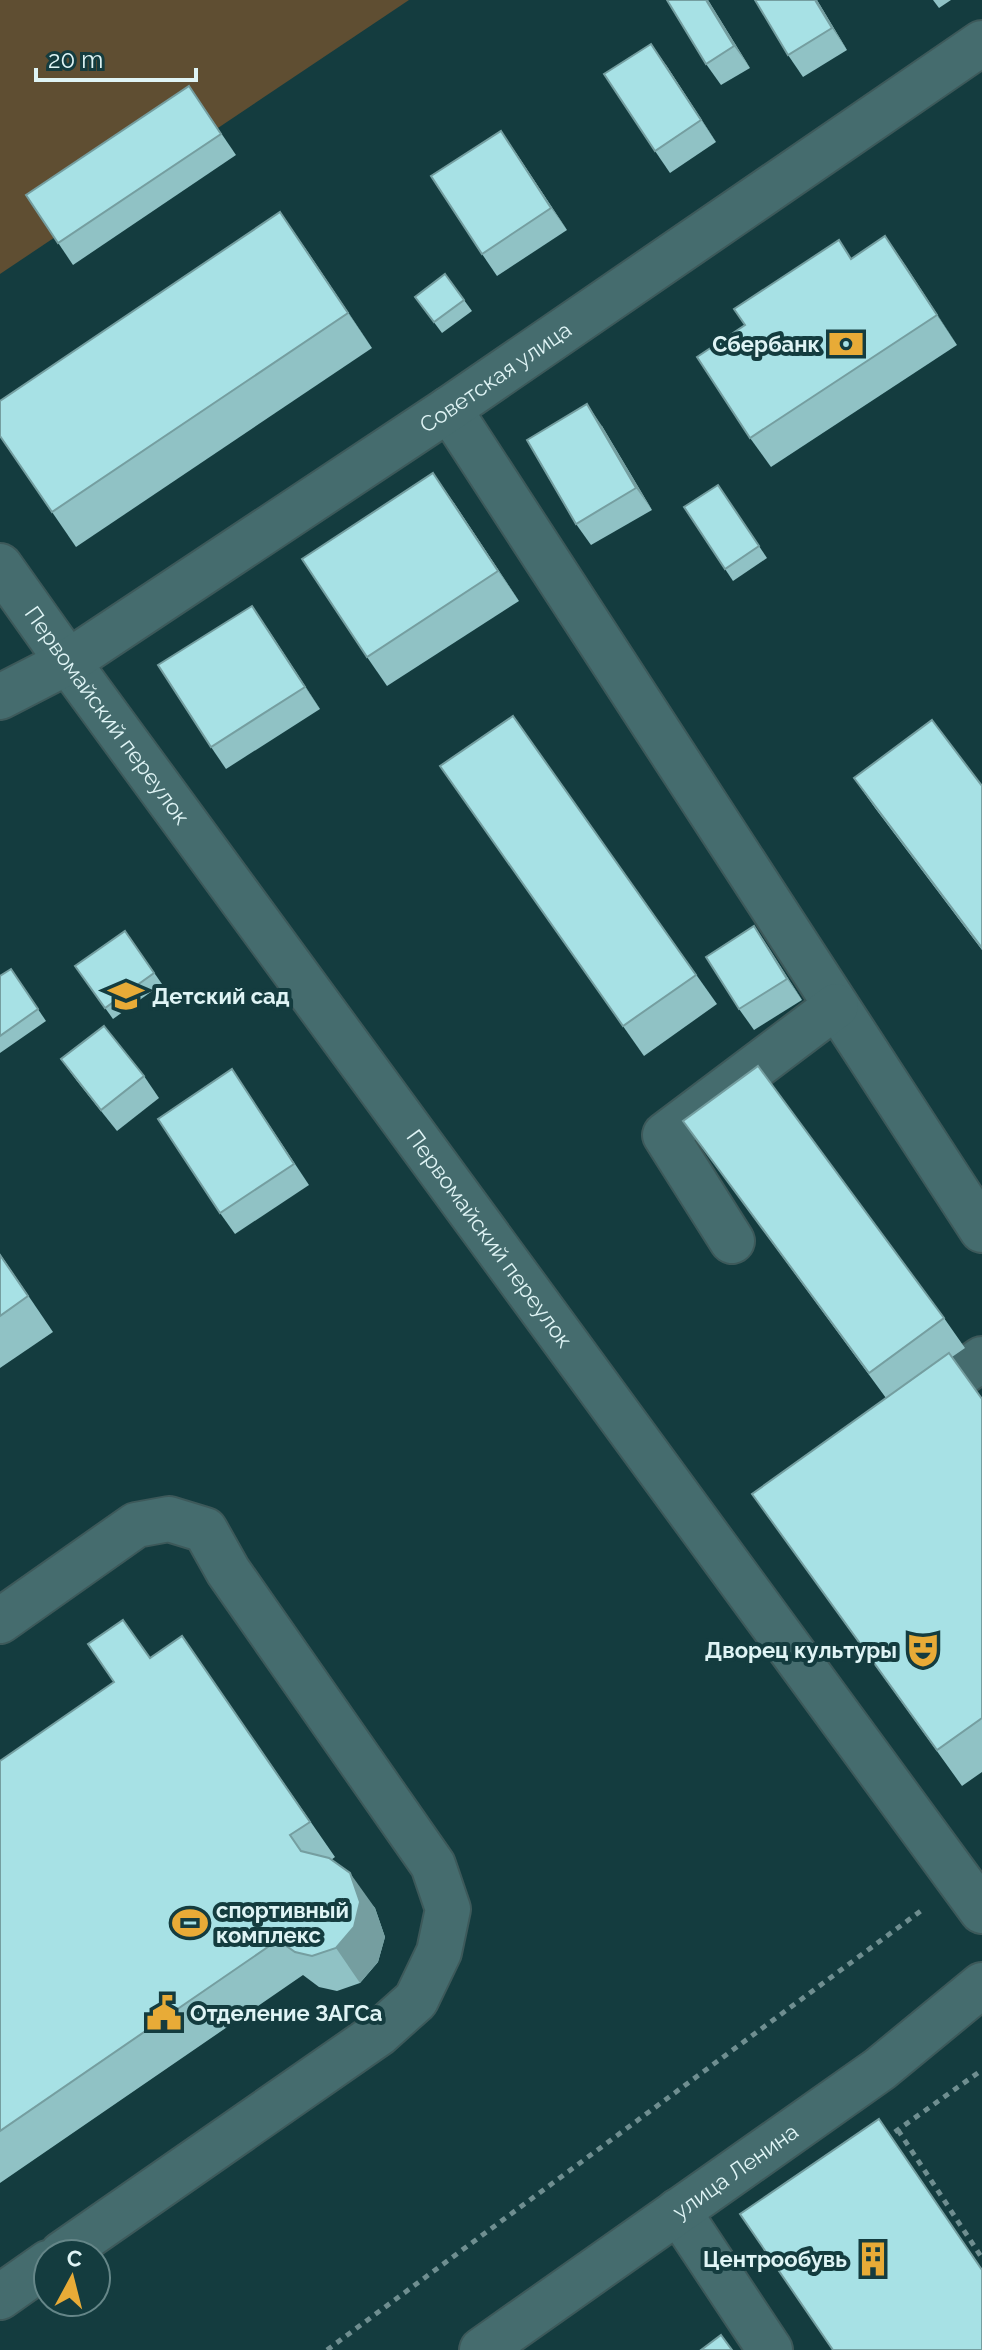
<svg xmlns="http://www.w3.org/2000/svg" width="982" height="2350" font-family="Raleway,sans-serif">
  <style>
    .green { fill: #5f4e32 }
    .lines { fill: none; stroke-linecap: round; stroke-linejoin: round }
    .minor-casing { stroke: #3d595a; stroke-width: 48 }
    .path { stroke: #6f8e90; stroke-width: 5; stroke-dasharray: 6 6; stroke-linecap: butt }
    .minor { stroke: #456c6e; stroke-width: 44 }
    .wall { fill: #90c2c5 }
    .shaded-wall { fill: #759ea0 }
    .building { fill: #a7e1e5; stroke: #759ea0; stroke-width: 2 }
    .labels { text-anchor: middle; stroke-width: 8; stroke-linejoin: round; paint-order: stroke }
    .poi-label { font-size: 22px; font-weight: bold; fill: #dff4f5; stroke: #143c3f; text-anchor: end }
    .street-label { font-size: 22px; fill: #dff4f5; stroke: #143c3f }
  </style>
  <rect width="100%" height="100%" fill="#143c3f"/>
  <!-- green -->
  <path class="green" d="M0,0H409L0,274Z"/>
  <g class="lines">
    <!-- minor casing -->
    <g class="minor-casing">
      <g id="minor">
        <path d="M449,409L982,1230"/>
        <path id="s1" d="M0,566L68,662L982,1911"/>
        <path id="s2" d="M0,697L68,662L449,409L982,43"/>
        <path d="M732,1241L665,1135L836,1006"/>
        <path d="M913,1407L982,1359"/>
        <path d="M0,1621L136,1525L169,1519L205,1530L228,1571L433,1865L448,1909L439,1952L416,2000L378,2034L62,2254"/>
        <path d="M678,2211L770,2350"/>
        <path d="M0,2297L48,2263"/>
        <path id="s3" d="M482,2350L880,2069L982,1985"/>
      </g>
    </g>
    <!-- path -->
    <g class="path">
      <path d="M898,2130L982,2258"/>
      <path d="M885,2139L982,2070"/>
      <path d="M327,2350L922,1910"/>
    </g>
    <!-- minor -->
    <use href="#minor" class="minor"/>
  </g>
  <!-- wall -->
  <g class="wall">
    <path d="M667,0H708L750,68L721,85L706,64Z"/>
    <path d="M755,0H817L847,50L803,77L788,55Z"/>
    <path d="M933,0H951L939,8Z"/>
    <path d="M666,65L716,142L670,173L655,151Z"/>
    <path d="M189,86L236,155L73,265L26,195Z"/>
    <path d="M516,153L567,230L497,276L482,254Z"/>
    <path d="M885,236L957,345L771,467L750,438L852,259Z"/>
    <path d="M305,248L372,348L76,547L0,436Z"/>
    <path d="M445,274L472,311L442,333L415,297Z"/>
    <path d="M602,426L652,510L591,545L576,524Z"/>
    <path d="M718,485L767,558L733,581L684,507Z"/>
    <path d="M454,503L519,601L387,686L367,657Z"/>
    <path d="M267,628L320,709L226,769L211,747Z"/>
    <path d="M513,716L717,1004L644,1056L440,766Z"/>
    <path d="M854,778L982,786V950L875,808Z"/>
    <path d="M754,926L802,1000L754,1030L739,1009Z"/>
    <path d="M125,931L162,984L113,1019L75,966Z"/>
    <path d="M11,969L46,1021L0,1053V976Z"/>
    <path d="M61,1059L144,1076L159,1098L117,1131L77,1081Z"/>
    <path d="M232,1069L309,1185L235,1234L220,1213Z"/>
    <path d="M683,1121L944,1318L965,1348L952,1357L982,1399V1772L962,1786L752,1494L886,1398Z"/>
    <path d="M0,1254L53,1332L0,1368Z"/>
    <path d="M182,1636L335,1857L331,1860L375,1908L385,1937L378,1962L360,1983L337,1991L319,1987L303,1975L0,2183V1761Z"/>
  </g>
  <!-- shaded-wall -->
  <g class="shaded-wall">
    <path d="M706,0H708L750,68L734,46Z"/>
    <path d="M815,0H817L847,50L832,28Z"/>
    <path d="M651,44L666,65L716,142L701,120Z"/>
    <path d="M501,131L516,153L567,230L551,208Z"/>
    <path d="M280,212L305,248L372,348L348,313Z"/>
    <path d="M885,236L906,266L957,345L937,315Z"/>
    <path d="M587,404L602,426L652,510L636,488Z"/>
    <path d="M433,473L454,503L519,601L498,571Z"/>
    <path d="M252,606L267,628L320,709L305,687Z"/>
    <path d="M754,926L769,948L802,1000L787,979Z"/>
    <path d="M350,1873L375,1908L385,1937L378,1962L360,1983L336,1948Z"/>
  </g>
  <!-- building -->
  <g class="building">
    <path d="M667,0H706L734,46L706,64Z"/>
    <path d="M755,0H815L832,28L788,55Z"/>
    <path d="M651,44L701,120L655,151L604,74Z"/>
    <path d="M189,86L221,134L58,243L26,195Z"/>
    <path d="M501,131L551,208L482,254L431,176Z"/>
    <path d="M280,212L348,313L52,512L0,436V401Z"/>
    <path d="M885,236L937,315L750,438L697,357L745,325L734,309L839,240L851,259Z"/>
    <path d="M445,274L464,300L434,322L415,297Z"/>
    <path d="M587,404L636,488L576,524L527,440Z"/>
    <path d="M433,473L498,571L367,657L302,559Z"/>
    <path d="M718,485L759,546L725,569L684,507Z"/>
    <path d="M252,606L305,687L211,747L158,665Z"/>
    <path d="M513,716L696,975L623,1026L440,766Z"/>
    <path d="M932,720L982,786V948L854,778Z"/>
    <path d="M754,926L787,979L739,1009L706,957Z"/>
    <path d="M125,931L154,973L105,1008L75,966Z"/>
    <path d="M11,969L38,1009L0,1036V976Z"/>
    <path d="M104,1026L144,1076L101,1110L61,1059Z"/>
    <path d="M758,1066L944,1318L869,1373L683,1121Z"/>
    <path d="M232,1069L294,1164L220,1213L158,1119Z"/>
    <path d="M0,1255L28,1296L0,1316Z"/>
    <path d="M949,1353L982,1399V1718L937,1750L752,1494Z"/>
    <path d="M123,1620L150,1658L182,1636L310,1822L290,1835L301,1851L329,1858L350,1873L360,1902L354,1927L336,1948L312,1956L295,1952L278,1940L0,2131V1761L114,1682L88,1644Z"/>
    <path d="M879,2119L982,2270V2350H833L740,2214Z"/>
    <path d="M721,2335L732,2350H701Z"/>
  </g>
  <!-- icons -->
  <defs>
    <g id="bank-bare" transform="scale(2.76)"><path d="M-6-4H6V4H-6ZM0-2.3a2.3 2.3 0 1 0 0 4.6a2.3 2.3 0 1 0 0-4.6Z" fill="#e8ab37" stroke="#143c3f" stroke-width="2.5" paint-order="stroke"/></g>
    <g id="school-bare" transform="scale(2.76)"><path d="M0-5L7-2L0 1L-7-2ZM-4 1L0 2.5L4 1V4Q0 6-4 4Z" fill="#e8ab37" stroke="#143c3f" stroke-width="2.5" paint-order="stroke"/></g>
    <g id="theatre-bare" transform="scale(2.76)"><path d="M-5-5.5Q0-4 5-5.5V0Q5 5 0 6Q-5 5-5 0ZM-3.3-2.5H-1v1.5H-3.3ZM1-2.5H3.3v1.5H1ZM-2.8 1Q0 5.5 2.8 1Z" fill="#e8ab37" stroke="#143c3f" stroke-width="2.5" paint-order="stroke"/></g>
    <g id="stadium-bare" transform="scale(2.76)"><path d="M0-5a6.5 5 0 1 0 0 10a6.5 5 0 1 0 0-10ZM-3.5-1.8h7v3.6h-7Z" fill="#e8ab37" stroke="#143c3f" stroke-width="2.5" paint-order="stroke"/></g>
    <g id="civic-bare" transform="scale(2.76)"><path d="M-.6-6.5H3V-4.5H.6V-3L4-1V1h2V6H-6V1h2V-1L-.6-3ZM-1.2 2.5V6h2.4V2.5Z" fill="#e8ab37" stroke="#143c3f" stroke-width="2.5" paint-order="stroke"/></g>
    <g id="building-bare" transform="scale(2.76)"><path d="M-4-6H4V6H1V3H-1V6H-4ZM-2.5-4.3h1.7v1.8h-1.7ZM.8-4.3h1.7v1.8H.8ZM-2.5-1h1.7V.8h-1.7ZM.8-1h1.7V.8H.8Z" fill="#e8ab37" stroke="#143c3f" stroke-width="2.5" paint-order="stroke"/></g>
  </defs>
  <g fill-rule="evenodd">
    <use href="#bank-bare" x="846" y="344"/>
    <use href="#school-bare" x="126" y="996"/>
    <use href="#theatre-bare" x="923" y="1650"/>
    <use href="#stadium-bare" x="190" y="1923"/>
    <use href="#civic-bare" x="164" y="2013"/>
    <use href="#building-bare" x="873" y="2259"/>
  </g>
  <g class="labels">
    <!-- poi labels -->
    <g class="poi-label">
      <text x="820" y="352">Сбербанк</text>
      <text x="152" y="1004" text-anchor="start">Детский сад</text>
      <text x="897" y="1658">Дворец культуры</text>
      <text x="216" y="1918" text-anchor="start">спортивный<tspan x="216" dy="25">комплекс</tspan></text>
      <text x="190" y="2021" text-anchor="start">Отделение ЗАГСа</text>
      <text x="847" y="2267">Центрообувь</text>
    </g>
    <!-- street labels -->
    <g class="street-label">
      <text dy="8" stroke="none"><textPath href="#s2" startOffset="590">Советская улица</textPath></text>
      <text dy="8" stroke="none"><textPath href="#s1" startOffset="184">Первомайский переулок</textPath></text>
      <text dy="8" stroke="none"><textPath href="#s1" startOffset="832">Первомайский переулок</textPath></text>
      <text dy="8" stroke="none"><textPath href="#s3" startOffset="310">улица Ленина</textPath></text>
    </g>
  </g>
  <!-- north arrow -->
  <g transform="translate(72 2278) rotate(7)"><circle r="38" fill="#143c3f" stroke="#658688" stroke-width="2"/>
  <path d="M0-6L14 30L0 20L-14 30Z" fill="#e8ab37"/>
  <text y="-12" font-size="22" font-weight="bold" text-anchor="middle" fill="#dff4f5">С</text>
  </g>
  <!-- scale -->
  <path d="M36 68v12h160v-12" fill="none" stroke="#dff4f5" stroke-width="4"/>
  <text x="48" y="68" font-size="24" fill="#dff4f5" stroke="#143c3f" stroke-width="6" paint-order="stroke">20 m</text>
</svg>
